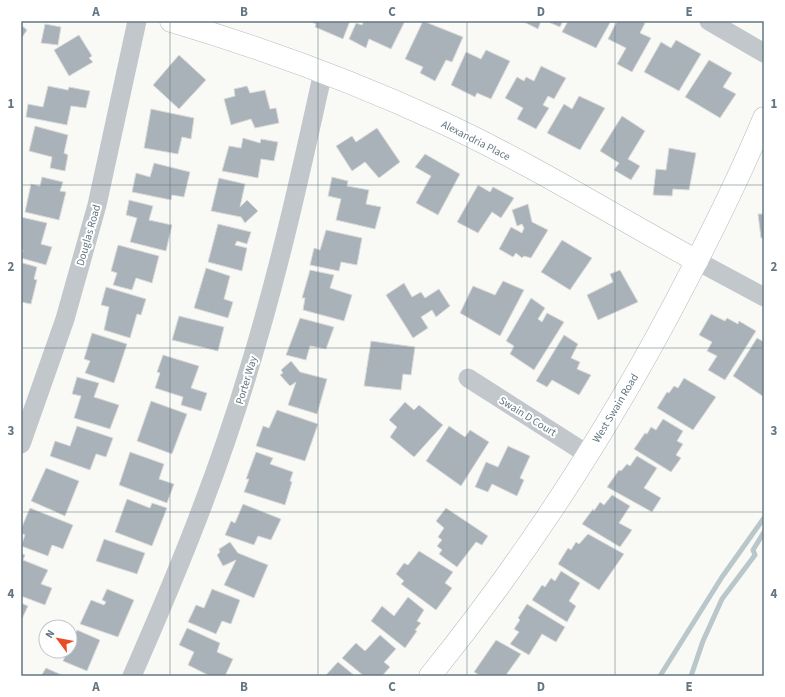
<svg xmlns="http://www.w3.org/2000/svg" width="785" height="697" font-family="'Source Sans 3',sans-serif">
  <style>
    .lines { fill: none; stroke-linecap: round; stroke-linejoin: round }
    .stream { stroke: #b9c6ca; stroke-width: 5 }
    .building { fill: #a9b2b8; stroke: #dbdbd9 }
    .secondary-casing { stroke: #b4bbbf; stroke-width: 23 }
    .street { stroke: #c2c7cb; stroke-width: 19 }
    .secondary { stroke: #fff; stroke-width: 22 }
    .grid { fill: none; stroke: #637682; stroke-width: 1; stroke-opacity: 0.55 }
    .labels { text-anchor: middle; stroke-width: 4; stroke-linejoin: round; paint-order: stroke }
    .street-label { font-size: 11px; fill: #637682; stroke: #fff }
    .neatline { fill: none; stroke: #637682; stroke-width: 1.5 }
    .grid-label { font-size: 13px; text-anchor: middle; font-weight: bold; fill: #637682 }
  </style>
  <rect width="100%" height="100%" fill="#f9f9f6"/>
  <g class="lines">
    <!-- stream -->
    <g class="stream">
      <path d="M660,676L722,577L764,518"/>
      <path d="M691,676L703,641L722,599L755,555L753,550L764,532"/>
    </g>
  </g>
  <!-- building -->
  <g class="building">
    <path d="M310,21H350L343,39L315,27L316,24Z"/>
    <path d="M364,21H405L391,49L369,39L366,48L349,39L356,23L362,25Z"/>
    <path d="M423,21L463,37L452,62L446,60L435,81L420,73L423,67L405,59Z"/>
    <path d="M522,21H541L538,29Z"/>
    <path d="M546,21H563L560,27Z"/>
    <path d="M568,21H611L596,48L562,32Z"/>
    <path d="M617,21H641L645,23L640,33L651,38L632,72L617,64L626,48L608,39Z"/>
    <path d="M45,24L61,27L58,45L41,43Z"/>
    <path d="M21,25L27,30L21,39Z"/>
    <path d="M79,35L92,56L89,58L93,62L69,76L54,50Z"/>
    <path d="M676,40L701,54L679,91L644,72L661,42L671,48Z"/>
    <path d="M486,50L510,61L491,99L477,93L475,97L451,85L466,52L481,59Z"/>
    <path d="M179,55L206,80L179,109L153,85Z"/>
    <path d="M709,60L732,73L723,87L736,94L720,118L685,97Z"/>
    <path d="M541,66L566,78L554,99L548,96L543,105L549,108L536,129L517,119L523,108L505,98L517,77L524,81L526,77L534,81Z"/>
    <path d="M48,86L68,90L69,87L90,91L86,108L71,106L67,125L26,117L28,104L43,107Z"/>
    <path d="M247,86L250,93L265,90L270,109L276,108L279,123L255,128L251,119L231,125L224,99L235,96L234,89Z"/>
    <path d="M579,96L605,108L580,150L547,133L564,104L572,109Z"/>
    <path d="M151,109L194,118L191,139L182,137L178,154L144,148Z"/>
    <path d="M622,116L645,131L628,159L640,166L631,180L614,170L619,163L600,151Z"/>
    <path d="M35,126L68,135L64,153L68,155L65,171L50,168L52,157L29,151Z"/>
    <path d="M377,128L400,162L379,178L365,162L352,171L336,146L352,136L356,142Z"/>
    <path d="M243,138L260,143L261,139L278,142L274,161L261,159L258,178L222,171L229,146L241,148Z"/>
    <path d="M669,148L696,153L689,190L673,189L672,196L653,195L656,169L666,170Z"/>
    <path d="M425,154L460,174L438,215L416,203L431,176L415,167Z"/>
    <path d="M154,163L190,172L184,197L172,195L171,200L132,192L136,173L150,177Z"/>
    <path d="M42,177L63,182L60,191L66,192L59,220L25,212L31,184L40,186Z"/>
    <path d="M332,177L348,181L347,186L369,190L366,204L381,207L375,229L336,220L341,199L328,196Z"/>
    <path d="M219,178L245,184L240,207L247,200L258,211L245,223L241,217L211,211Z"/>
    <path d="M478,185L490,192L493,187L514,198L501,218L492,212L478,233L457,222Z"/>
    <path d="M129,200L153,206L149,220L172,225L166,251L130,242L137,218L126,215Z"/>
    <path d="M528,204L532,222L548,230L531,258L524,256L522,258L516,253L513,257L499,249L511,227L522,233L524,228L522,224L517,226L512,210Z"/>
    <path d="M758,214H764V238H761Z"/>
    <path d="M21,217L47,223L41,244L52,247L46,265L21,258L23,250H21Z"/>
    <path d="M218,224L251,232L247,244L237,241L235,245L247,248L242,271L208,262Z"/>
    <path d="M326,230L362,238L357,265L341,262L339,271L310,265L314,248L320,250Z"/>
    <path d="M562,240L592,258L570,290L541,272Z"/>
    <path d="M118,245L159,256L152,283L136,278L132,290L113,285L117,273L111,271Z"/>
    <path d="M23,263L37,267L34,279L37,280L31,304L21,302V264Z"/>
    <path d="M206,268L230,276L224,299L233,302L228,318L194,308Z"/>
    <path d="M310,270L334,275L330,288L352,295L344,321L303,310L305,298H302Z"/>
    <path d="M620,270L638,302L598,320L587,295L613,282L610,274Z"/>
    <path d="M503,281L524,290L500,336L460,313L473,286L495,295Z"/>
    <path d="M404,283L412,297L421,292L425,298L439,289L450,306L436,317L432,310L421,317L428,328L413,338L386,295Z"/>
    <path d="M106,287L146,299L141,315L137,314L130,338L104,330L109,307L101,305Z"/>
    <path d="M531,298L545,308L538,319L542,322L547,313L564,322L534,370L510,354L514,346L506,341Z"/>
    <path d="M711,314L725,321L727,318L738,324L739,321L756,331L725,380L708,370L717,356L707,351L712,342L699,335Z"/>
    <path d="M179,316L224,327L218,351L172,340Z"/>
    <path d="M300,318L334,327L326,349L310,346L306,360L286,355Z"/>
    <path d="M92,333L127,344L114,383L85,373L90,361L84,359Z"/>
    <path d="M564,335L578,344L571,358L580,362L577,369L591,375L579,395L552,380L547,387L536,381Z"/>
    <path d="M757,338L764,342V397L733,376Z"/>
    <path d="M371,341L415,347L411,375L403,374L401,390L364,386Z"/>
    <path d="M163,355L199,366L191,388L207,393L201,411L181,405L183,397L155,388L160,373L157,372Z"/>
    <path d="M291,361L300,372L327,379L317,414L288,405L296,382L290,386L280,375L283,373L281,370Z"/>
    <path d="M77,377L99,383L94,397L119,405L110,429L74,418L81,396L72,394Z"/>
    <path d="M684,378L716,397L693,430L657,408L667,392L669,393L674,386L678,388Z"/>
    <path d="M151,401L187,414L172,454L137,441Z"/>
    <path d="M405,402L414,410L419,405L443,425L414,457L390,437L397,427L389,420Z"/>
    <path d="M277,410L318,424L305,461L256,446L263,426L269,428Z"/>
    <path d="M663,419L683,431L677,441L683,444L676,455L681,458L671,472L634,449L645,433L647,434L651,427L656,430Z"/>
    <path d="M77,426L113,438L106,457L96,454L90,470L50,456L55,441L70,446Z"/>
    <path d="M449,426L465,437L470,430L489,442L461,486L426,461Z"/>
    <path d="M508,446L530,456L520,478L524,480L517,496L492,484L488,492L475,487L486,462L498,467Z"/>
    <path d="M130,452L164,464L159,479L174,484L167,503L119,485Z"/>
    <path d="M256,452L273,458L270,464L293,472L290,481L292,482L285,505L244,492L249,479H246Z"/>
    <path d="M637,456L657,468L644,488L661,498L652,512L607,487L619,470L621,471L627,464L630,466Z"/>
    <path d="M46,468L79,481L65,516L31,501Z"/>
    <path d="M612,495L630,506L619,523L632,530L620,547L582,524L593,509L594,511L600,502L604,505Z"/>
    <path d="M127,499L150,508L152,503L167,508L152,546L115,532Z"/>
    <path d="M243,504L281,519L271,540L258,536L254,545L225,535L231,521L235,523Z"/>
    <path d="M30,508L73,525L63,549L52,545L48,556L21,546L25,535L21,533V529Z"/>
    <path d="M446,508L488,536L482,545L476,542L457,567L439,554L442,550L437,546L442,540L438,537L444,528L436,521Z"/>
    <path d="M588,534L624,554L599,590L558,564L568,548L571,550L576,542L579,544Z"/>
    <path d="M104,539L145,553L137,574L96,561Z"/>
    <path d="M230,542L238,553L268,565L254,598L224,585L236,560L223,566L217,555L220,552L219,549Z"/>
    <path d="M419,551L453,572L445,583L452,588L436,610L401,584L404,581L396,574L404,563L408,565Z"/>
    <path d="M21,553L25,555L23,560L48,570L41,584L52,588L45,605L21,596Z"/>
    <path d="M561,571L580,583L569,601L576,606L567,622L532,600L542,585L545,587L551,578L555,581Z"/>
    <path d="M107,589L134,600L118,637L80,624L91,600L104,605L106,602L102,600Z"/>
    <path d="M212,589L240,600L231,624L222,621L216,634L188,622L196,605L204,608Z"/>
    <path d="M408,597L424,610L417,621L421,623L415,630L417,631L405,648L371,621L382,606L394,616Z"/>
    <path d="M21,603L28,606L21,621Z"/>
    <path d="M527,604L565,627L556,642L542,634L529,655L510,644L519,632L514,629L520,620L518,618Z"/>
    <path d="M187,628L220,643L217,652L233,659L225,676H210L188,665L194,652L179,645Z"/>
    <path d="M77,630L100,640L87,671L63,661L67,651H70V645Z"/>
    <path d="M380,635L396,649L384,662L390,667L382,676H364L342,658L356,643L365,651Z"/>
    <path d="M496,640L521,654L506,675L507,676H481L474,672Z"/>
    <path d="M338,662L355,676H325Z"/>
    <path d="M46,668L64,676H41Z"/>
  </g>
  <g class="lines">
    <!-- secondary casing -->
    <g class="secondary-casing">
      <g id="secondary">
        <path d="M171,21C262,48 352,81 439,121C528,162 611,214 697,261"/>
        <path d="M430,676C531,551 618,415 691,272C717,222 742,171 764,118"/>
      </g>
    </g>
    <!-- street -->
    <g class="street">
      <path d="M709,21L764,53"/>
      <path d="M697,261L764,297"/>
      <path d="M468,378L587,454"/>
      <path d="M21,444L65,319L97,205L137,21"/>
      <path d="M132,676C176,576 218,474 249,369C279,271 301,172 323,72"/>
    </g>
    <!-- secondary -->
    <use href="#secondary" class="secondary"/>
  </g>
  <!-- grid -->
  <path class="grid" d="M170,21V676M318,21V676M467,21V676M615,21V676M21,185H764M21,348H764M21,512H764"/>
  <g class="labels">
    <!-- street labels -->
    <g class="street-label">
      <text transform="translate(476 140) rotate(27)" y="4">Alexandria Place</text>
      <text transform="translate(88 235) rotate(-74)" y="4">Douglas Road</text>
      <text transform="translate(246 380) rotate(-73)" y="4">Porter Way</text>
      <text transform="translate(615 408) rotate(-59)" y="4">West Swain Road</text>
      <text transform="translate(528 416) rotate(32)" y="4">Swain D Court</text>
    </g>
  </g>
  <!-- border -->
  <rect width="785" height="697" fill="none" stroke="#ffffff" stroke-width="44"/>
  <!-- north arrow -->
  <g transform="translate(58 639) rotate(302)"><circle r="19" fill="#ffffff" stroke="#c1c8cd"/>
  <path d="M0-3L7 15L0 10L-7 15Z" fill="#e84c27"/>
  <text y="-6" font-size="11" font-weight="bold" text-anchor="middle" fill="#637682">N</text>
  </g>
  <rect x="22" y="22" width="741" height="653" class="neatline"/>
  <g class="grid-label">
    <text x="96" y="16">A</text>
    <text x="244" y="16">B</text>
    <text x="392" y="16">C</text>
    <text x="541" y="16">D</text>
    <text x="689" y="16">E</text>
    <text x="11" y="108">1</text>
    <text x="774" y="108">1</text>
    <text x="11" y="271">2</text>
    <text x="774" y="271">2</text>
    <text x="11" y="435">3</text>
    <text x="774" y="435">3</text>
    <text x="11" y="598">4</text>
    <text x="774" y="598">4</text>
    <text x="96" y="691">A</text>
    <text x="244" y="691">B</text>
    <text x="392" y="691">C</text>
    <text x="541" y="691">D</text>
    <text x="689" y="691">E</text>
  </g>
</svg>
